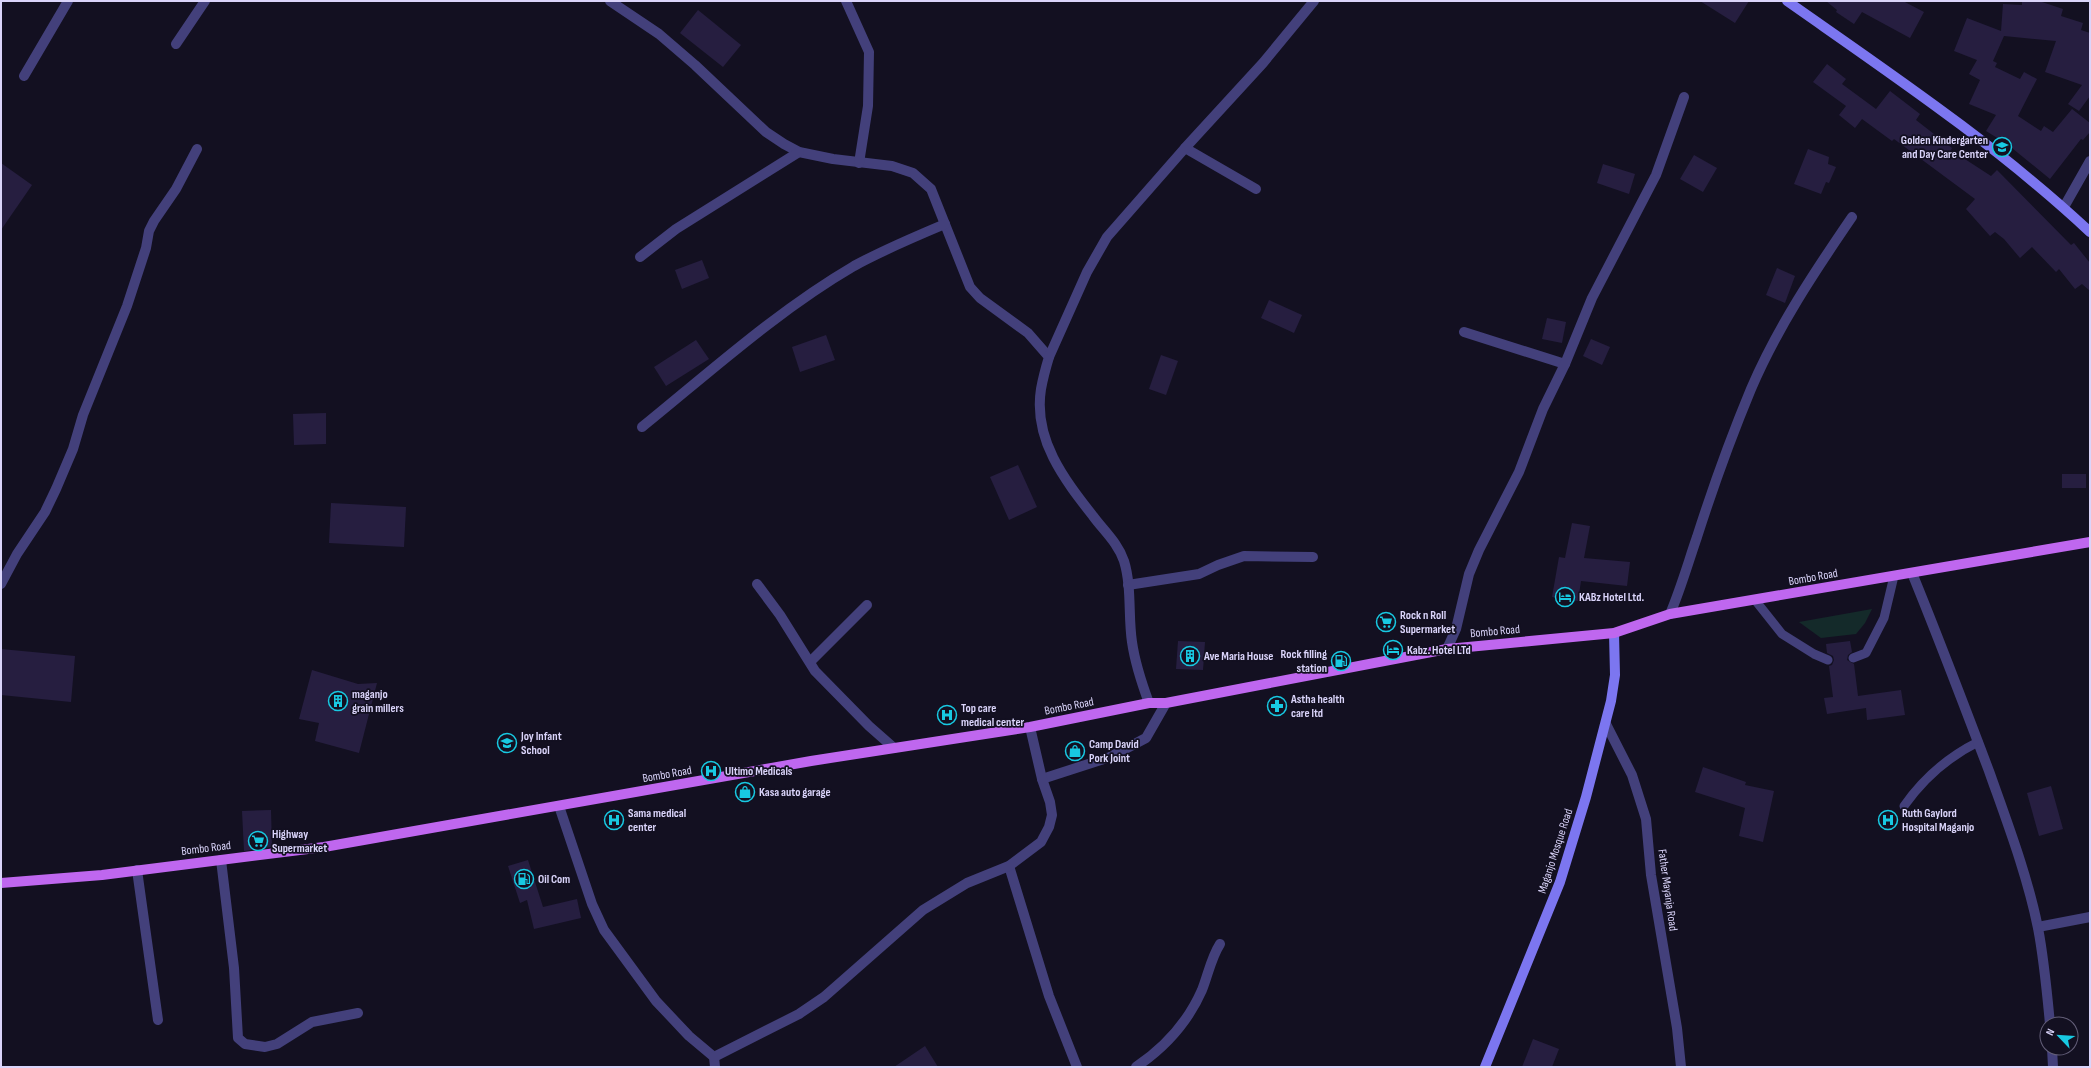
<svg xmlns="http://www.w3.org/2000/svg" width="2091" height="1068" font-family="'Sofia Sans Condensed',sans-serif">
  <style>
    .green { fill: #142a2a }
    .building { fill: #261e40 }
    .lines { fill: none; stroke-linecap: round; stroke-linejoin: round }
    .lane { stroke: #43407b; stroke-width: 9 }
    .street { stroke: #43407b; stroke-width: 10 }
    .secondary { stroke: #7c76f0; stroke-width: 10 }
    .primary { stroke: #bf67ef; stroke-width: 10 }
    .labels { text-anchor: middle; stroke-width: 3.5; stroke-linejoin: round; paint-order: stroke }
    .poi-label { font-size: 12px; font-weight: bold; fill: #dad4fa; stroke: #131021; text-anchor: start }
    .street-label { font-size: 12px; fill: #dad4fa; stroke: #131021 }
  </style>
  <rect width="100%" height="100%" fill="#131021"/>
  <!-- green -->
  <path class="green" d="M1872,609L1865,623L1856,634L1821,638L1799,622Z"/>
  <!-- building -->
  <g class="building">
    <path d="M1700,1H1749L1735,23Z"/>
    <path d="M1826,1H1903L1924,12L1910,38L1862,12L1854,24L1836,12L1837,10Z"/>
    <path d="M2022,1L2042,2L2063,9L2061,16L2083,23L2081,30L2090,33V96L2079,111L2068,104L2082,85L2045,72L2056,41L2004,36L1993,61L1997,63L1995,67L2020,79L2024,72L2037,79L2018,116L2041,131L2044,126L2053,132L2072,109L2090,123V132L2083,140L2081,139L2050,179L2007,144L1986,131L1996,115L1969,104L1980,80L1969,74L1977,60L1954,51L1967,18L2001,31L2003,4L2022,5Z"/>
    <path d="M698,10L741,45L723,67L680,33Z"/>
    <path d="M1827,64L1846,79L1842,84L1876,109L1890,91L1920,114L1916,120L1952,148L1951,150L1991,176L1997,170L2071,245L2074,243L2090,263V291L2082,284L2075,289L2059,269L2056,272L2032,247L2020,258L2004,239L1995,232L1990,236L1966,209L1975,199L1894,139L1892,141L1862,119L1855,128L1839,115L1846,106L1813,82Z"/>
    <path d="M1808,149L1829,157L1828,164L1836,167L1829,183L1826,182L1821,194L1794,184Z"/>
    <path d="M1694,155L1717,168L1703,192L1680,179Z"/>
    <path d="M1,163L32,185L1,230Z"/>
    <path d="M1603,164L1635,174L1629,194L1597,183Z"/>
    <path d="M702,260L709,278L682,289L675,270Z"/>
    <path d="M1777,268L1795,276L1785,303L1766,295Z"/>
    <path d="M1269,300L1302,315L1294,333L1261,318Z"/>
    <path d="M1547,318L1566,322L1562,343L1542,339Z"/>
    <path d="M826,335L835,360L800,372L792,347Z"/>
    <path d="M1591,339L1610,347L1602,365L1583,356Z"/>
    <path d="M696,340L709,359L666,386L654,367Z"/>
    <path d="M1161,355L1178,361L1166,395L1149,389Z"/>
    <path d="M326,413V444L294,445L293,414Z"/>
    <path d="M1018,465L1037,507L1009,520L990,477Z"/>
    <rect x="2062" y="474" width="24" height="14"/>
    <path d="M331,503L406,507L404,547L329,543Z"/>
    <path d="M1572,523L1590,526L1584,558L1630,562L1627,586L1581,581L1578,601L1552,597L1559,557L1565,558Z"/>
    <path d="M1178,641L1205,642L1203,670L1176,669Z"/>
    <path d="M1850,641L1852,652L1848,655L1847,660L1854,664L1858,696L1901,690L1905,715L1867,720L1866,708L1827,714L1824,698L1833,697L1829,666L1832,665L1834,660L1833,656L1827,653L1826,644Z"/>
    <path d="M1,649L75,656L71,702L1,695Z"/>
    <path d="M312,670L358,684L377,683L359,753L315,741L319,723L299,719Z"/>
    <path d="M1703,767L1746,782L1745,785L1774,791L1763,842L1739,836L1745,808L1695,792Z"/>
    <path d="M2051,786L2063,829L2039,836L2027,793Z"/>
    <path d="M271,810L272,847L244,851L242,811Z"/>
    <path d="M528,860L543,907L577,899L581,918L534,929L527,900L520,903L508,866Z"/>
    <path d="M1533,1039L1559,1049L1552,1067H1522Z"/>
    <path d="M925,1046L938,1067H894Z"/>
  </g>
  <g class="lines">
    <!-- lane -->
    <g class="lane">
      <path d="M1755,600L1782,634L1814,654L1828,660"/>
      <path d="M1853,658L1866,653L1884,618L1894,576"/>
      <path d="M1904,806C1923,779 1948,757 1978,742"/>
    </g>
    <!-- street -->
    <g class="street">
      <path d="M610,1L659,34L695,65L766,132L784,144L799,152L833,159L892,166L913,173L931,189L970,287L980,298L1028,333L1049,357C1046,367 1043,378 1041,389C1033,439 1064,479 1093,516C1104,531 1118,543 1124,561C1132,587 1128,616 1132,642C1135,663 1142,684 1149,703"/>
      <path d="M846,1L869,52L868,106L859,163"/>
      <path d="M176,44L205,1"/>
      <path d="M24,76L68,1"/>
      <path d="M1185,148L1256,189"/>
      <path d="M2064,207L2090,161"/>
      <path d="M640,257L676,229L799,152"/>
      <path d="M1464,332L1565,364"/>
      <path d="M1049,357L1087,272L1107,237L1185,148L1263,63L1314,1"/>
      <path d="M642,427C710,372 777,311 854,266C883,250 914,237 945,224"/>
      <path d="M1912,573C1939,639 1964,705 1989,771C2007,822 2027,874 2038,928C2044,959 2047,992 2050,1024"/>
      <path d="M1,584L17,554L45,512L56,489L73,449L83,415L127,306L146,248L149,231L154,221L176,189L197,149"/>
      <path d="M757,584L780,615L815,671L869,726L894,748"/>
      <path d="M1128,585L1199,574L1218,565L1244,556L1313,557"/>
      <path d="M1670,614C1681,588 1688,563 1697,537C1713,487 1731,437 1751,389C1777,328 1815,271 1852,217"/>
      <path d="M1447,649L1456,629L1469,574L1479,550L1519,472L1543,409L1565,364L1592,298L1656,175L1684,97"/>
      <path d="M810,662L867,605"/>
      <path d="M1606,724L1632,775L1646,819L1651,875L1677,1028L1681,1067"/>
      <path d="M1042,779L1110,757L1146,738L1166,703"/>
      <path d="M559,806L592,904L604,930L656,1001L689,1036L714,1057L715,1067"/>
      <path d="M221,860L234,968L238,1038L245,1044L265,1047L277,1044L312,1022L358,1013"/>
      <path d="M1009,866L1049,996L1077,1067"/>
      <path d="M137,870L158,1020"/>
      <path d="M2038,927L2090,917"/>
      <path d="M2052,1048L2053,1067"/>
      <path d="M714,1057L799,1014L824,997L923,910L967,883L1009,866L1041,842L1049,827L1052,815L1050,802L1042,779L1030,727"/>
      <path d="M1136,1067C1164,1048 1188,1022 1202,990C1208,975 1211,958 1220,944"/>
    </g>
    <!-- secondary -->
    <g class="secondary">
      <path d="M1787,1C1891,74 1997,145 2090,232"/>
      <path d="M1485,1067L1560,882L1586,797L1611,701L1615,675L1614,633"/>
    </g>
    <!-- primary -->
    <path class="primary" d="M1,883L102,875L324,847L811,761L1030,727L1149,703H1166L1447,649L1614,633L1670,614L2090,542"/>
  </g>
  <!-- icons -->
  <defs>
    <g id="school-ring" transform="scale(1)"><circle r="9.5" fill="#131021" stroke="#18c9e2" stroke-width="1.5"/><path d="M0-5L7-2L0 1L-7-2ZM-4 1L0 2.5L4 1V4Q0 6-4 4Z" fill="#18c9e2"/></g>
    <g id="hotel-ring" transform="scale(1)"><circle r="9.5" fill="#131021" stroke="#18c9e2" stroke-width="1.5"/><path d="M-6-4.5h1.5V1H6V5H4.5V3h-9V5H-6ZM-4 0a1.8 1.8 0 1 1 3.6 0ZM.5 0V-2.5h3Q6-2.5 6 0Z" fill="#18c9e2"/></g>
    <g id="supermarket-ring" transform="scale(1)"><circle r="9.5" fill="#131021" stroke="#18c9e2" stroke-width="1.5"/><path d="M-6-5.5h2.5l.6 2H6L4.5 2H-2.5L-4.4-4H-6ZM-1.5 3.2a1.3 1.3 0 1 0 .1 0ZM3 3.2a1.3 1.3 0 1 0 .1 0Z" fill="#18c9e2"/></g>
    <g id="building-ring" transform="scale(1)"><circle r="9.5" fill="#131021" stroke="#18c9e2" stroke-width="1.5"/><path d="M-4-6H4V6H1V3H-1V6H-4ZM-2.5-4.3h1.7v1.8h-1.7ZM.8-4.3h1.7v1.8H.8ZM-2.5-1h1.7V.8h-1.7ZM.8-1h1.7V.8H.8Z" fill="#18c9e2"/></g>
    <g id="fuel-ring" transform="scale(1)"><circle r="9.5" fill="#131021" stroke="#18c9e2" stroke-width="1.5"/><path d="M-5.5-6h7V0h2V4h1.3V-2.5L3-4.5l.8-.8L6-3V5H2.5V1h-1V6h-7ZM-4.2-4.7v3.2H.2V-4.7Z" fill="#18c9e2"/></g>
    <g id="pharmacy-ring" transform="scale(1)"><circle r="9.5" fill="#131021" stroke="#18c9e2" stroke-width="1.5"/><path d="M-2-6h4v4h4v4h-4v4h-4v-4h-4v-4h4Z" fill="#18c9e2"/></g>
    <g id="hospital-ring" transform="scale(1)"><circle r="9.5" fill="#131021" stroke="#18c9e2" stroke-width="1.5"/><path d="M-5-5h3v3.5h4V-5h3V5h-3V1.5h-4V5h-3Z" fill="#18c9e2"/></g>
    <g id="shop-ring" transform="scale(1)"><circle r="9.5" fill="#131021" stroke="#18c9e2" stroke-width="1.5"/><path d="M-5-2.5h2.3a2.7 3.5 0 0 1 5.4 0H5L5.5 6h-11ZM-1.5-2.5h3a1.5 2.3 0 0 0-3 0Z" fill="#18c9e2"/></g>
  </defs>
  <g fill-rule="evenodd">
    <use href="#school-ring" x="2002" y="147"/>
    <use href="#hotel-ring" x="1565" y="597"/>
    <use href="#supermarket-ring" x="1386" y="622"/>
    <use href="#hotel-ring" x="1393" y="650"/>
    <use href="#building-ring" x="1190" y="656"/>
    <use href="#fuel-ring" x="1341" y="661"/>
    <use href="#building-ring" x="338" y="701"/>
    <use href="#pharmacy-ring" x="1277" y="706"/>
    <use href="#hospital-ring" x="947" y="715"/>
    <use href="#school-ring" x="507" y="743"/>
    <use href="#shop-ring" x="1075" y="751"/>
    <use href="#hospital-ring" x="711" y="771"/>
    <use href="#shop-ring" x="745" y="792"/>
    <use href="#hospital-ring" x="614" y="820"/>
    <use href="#hospital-ring" x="1888" y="820"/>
    <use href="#supermarket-ring" x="258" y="841"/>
    <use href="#fuel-ring" x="524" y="879"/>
  </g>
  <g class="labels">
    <!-- poi labels -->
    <g class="poi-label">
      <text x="1988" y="144" text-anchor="end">Golden Kindergarten<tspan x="1988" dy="14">and Day Care Center</tspan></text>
      <text x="1579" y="601">KABz Hotel Ltd.</text>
      <text x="1400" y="619">Rock n Roll<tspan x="1400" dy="14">Supermarket</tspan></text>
      <text x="1407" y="654">Kabz. Hotel LTd</text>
      <text x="1327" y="658" text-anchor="end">Rock filling<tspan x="1327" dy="14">station</tspan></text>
      <text x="1204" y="660">Ave Maria House</text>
      <text x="352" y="698">maganjo<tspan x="352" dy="14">grain millers</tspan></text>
      <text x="1291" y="703">Astha health<tspan x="1291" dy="14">care ltd</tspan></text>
      <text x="961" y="712">Top care<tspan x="961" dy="14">medical center</tspan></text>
      <text x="521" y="740">Joy Infant<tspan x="521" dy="14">School</tspan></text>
      <text x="1089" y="748">Camp David<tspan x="1089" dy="14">Pork Joint</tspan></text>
      <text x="725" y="775">Ultimo Medicals</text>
      <text x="759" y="796">Kasa auto garage</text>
      <text x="628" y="817">Sama medical<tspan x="628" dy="14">center</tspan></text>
      <text x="1902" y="817">Ruth Gaylord<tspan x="1902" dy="14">Hospital Maganjo</tspan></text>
      <text x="272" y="838">Highway<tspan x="272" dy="14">Supermarket</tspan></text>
      <text x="538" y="883">Oil Com</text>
    </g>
    <!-- street labels -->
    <g class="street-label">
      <text transform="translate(1813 577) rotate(-10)" y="4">Bombo Road</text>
      <text transform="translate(1495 631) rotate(-5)" y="4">Bombo Road</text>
      <text transform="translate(1069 706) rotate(-11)" y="4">Bombo Road</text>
      <text transform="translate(667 774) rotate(-10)" y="4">Bombo Road</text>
      <text transform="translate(206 848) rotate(-7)" y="4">Bombo Road</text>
      <text transform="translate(1555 851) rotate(-72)" y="4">Maganjo Mosque Road</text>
      <text transform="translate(1668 890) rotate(82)" y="4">Father Mayanja Road</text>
    </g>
  </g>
  <!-- border -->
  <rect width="2091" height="1068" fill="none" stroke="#dad4fa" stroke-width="4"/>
  <!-- north arrow -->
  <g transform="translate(2059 1036) rotate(295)"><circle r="19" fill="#131021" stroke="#635e78"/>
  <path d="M0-3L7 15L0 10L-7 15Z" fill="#18c9e2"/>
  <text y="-6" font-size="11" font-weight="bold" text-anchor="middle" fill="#dad4fa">N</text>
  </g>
</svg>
